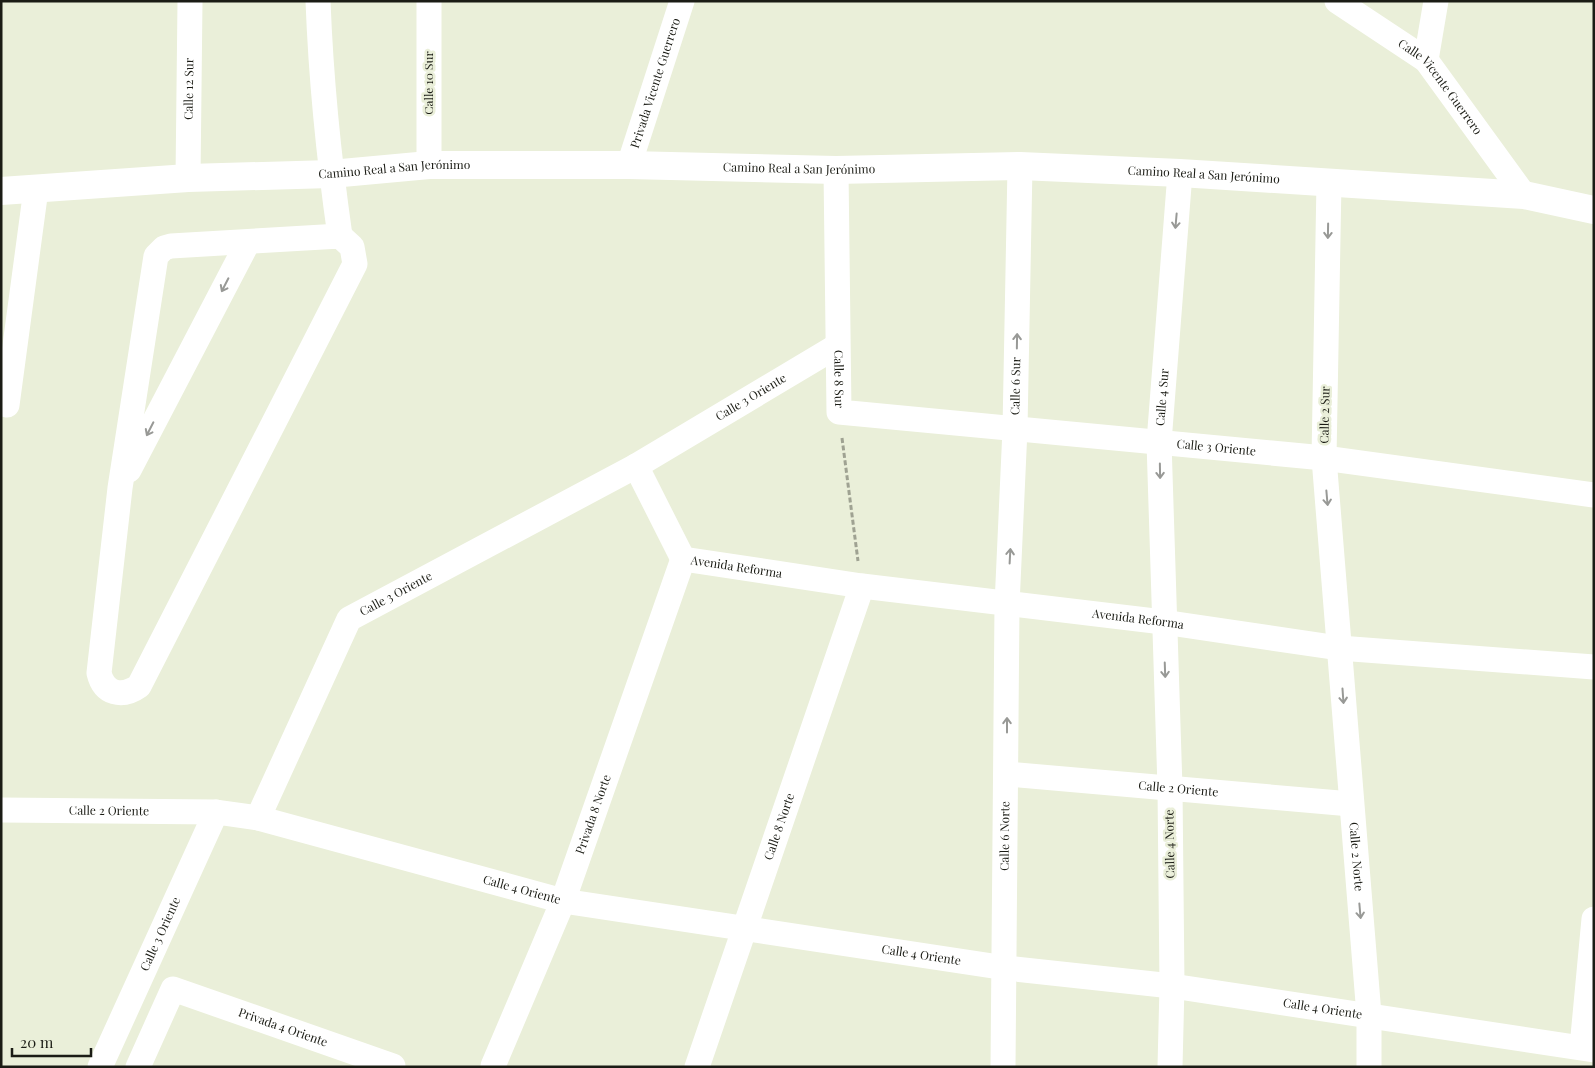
<svg xmlns="http://www.w3.org/2000/svg" width="1595" height="1068" font-family="'Playfair Display',serif">
  <style>
    .lines { fill: none; stroke-linecap: round; stroke-linejoin: round }
    .path { stroke: #9fa292; stroke-width: 3; stroke-dasharray: 5 2.5; stroke-linecap: butt }
    .minor { stroke: #fff; stroke-width: 25 }
    .tertiary { stroke: #fff; stroke-width: 28 }
    .oneway { stroke: #989996 }
    .labels { text-anchor: middle; stroke-width: 5; stroke-linejoin: round; paint-order: stroke }
    .street-label { font-size: 12px; fill: #1b1c15; stroke: #eaefd9 }
  </style>
  <rect width="100%" height="100%" fill="#eaefd9"/>
  <g class="lines">
    <!-- path -->
    <path class="path" d="M842,438L858,561"/>
    <!-- minor -->
    <g class="minor">
      <path d="M318,1C321,80 329,159 340,236"/>
      <path d="M429,1V165"/>
      <path id="s1" d="M1337,1L1426,60L1524,195"/>
      <path d="M1426,60L1436,1"/>
      <path id="s2" d="M629,165L682,1"/>
      <path id="s3" d="M836,170L839,412L1324,458L1594,495"/>
      <path id="s4" d="M188,178L190,1"/>
      <path id="s5" d="M1329,182L1324,458L1369,1015V1067"/>
      <path d="M340,236L352,247L355,264L139,686C122,698 104,694 99,673L120,488L156,256L164,248L171,246Z"/>
      <path d="M7,405L36,189"/>
      <path d="M636,466L683,559"/>
      <path d="M129,470L248,242"/>
      <path id="s6" d="M683,559L862,586L1163,622L1339,648L1594,667"/>
      <path id="s7" d="M1007,774L1351,804"/>
      <path id="s8" d="M1,810L216,812"/>
      <path id="s9" d="M258,818L349,619L636,466L837,346"/>
      <path d="M1582,1047L1594,919"/>
      <path id="s10" d="M493,1066L563,901L683,559"/>
      <path id="s11" d="M100,1067L216,812L258,818L563,901L1006,968L1172,986L1594,1050"/>
      <path id="s12" d="M138,1067L173,989L393,1066"/>
      <path id="s13" d="M697,1067L862,586"/>
      <path id="s14" d="M1003,1067L1007,605L1015,429L1020,166"/>
      <path id="s15" d="M1170,1067L1172,986L1170,788L1159,442L1180,173"/>
    </g>
    <!-- tertiary -->
    <path class="tertiary" id="s16" d="M1,191L188,178L331,174L429,165H629L836,170L1020,166L1180,173L1524,195L1594,210"/>
  </g>
  <!-- one-way arrows -->
  <defs><path id="oneway-shaft" d="M-6 0H5M1.5-3L5.5 0L1.5 3" fill="none" stroke-width="1.6" stroke-linecap="round" stroke-linejoin="round" transform="scale(1.25)"/></defs>
  <g class="oneway">
    <use href="#oneway-shaft" transform="translate(1176 221) rotate(95)"/>
    <use href="#oneway-shaft" transform="translate(1328 231) rotate(91)"/>
    <use href="#oneway-shaft" transform="translate(225 285) rotate(117)"/>
    <use href="#oneway-shaft" transform="translate(1017 341) rotate(-89)"/>
    <use href="#oneway-shaft" transform="translate(150 429) rotate(117)"/>
    <use href="#oneway-shaft" transform="translate(1160 471) rotate(89)"/>
    <use href="#oneway-shaft" transform="translate(1327 498) rotate(85)"/>
    <use href="#oneway-shaft" transform="translate(1010 556) rotate(-87)"/>
    <use href="#oneway-shaft" transform="translate(1165 670) rotate(88)"/>
    <use href="#oneway-shaft" transform="translate(1343 696) rotate(86)"/>
    <use href="#oneway-shaft" transform="translate(1007 725) rotate(-90)"/>
    <use href="#oneway-shaft" transform="translate(1360 911) rotate(85)"/>
  </g>
  <g class="labels">
    <!-- street labels -->
    <g class="street-label">
      <text transform="translate(429 83) rotate(-90)" y="4">Calle 10 Sur</text>
      <text dy="4" stroke="none"><textPath href="#s2" startOffset="86">Privada Vicente Guerrero</textPath></text>
      <text dy="4" stroke="none"><textPath href="#s1" startOffset="136">Calle Vicente Guerrero</textPath></text>
      <text dy="4" stroke="none"><textPath href="#s4" startOffset="89">Calle 12 Sur</textPath></text>
      <text dy="4" stroke="none"><textPath href="#s16" startOffset="799">Camino Real a San Jerónimo</textPath></text>
      <text dy="4" stroke="none"><textPath href="#s16" startOffset="394">Camino Real a San Jerónimo</textPath></text>
      <text dy="4" stroke="none"><textPath href="#s16" startOffset="1204">Camino Real a San Jerónimo</textPath></text>
      <text dy="4" stroke="none"><textPath href="#s3" startOffset="209">Calle 8 Sur</textPath></text>
      <text dy="4" stroke="none"><textPath href="#s14" startOffset="681">Calle 6 Sur</textPath></text>
      <text dy="4" stroke="none"><textPath href="#s9" startOffset="678">Calle 3 Oriente</textPath></text>
      <text dy="4" stroke="none"><textPath href="#s15" startOffset="670">Calle 4 Sur</textPath></text>
      <text transform="translate(1325 415) rotate(-89)" y="4">Calle 2 Sur</text>
      <text dy="4" stroke="none"><textPath href="#s3" startOffset="621">Calle 3 Oriente</textPath></text>
      <text dy="4" stroke="none"><textPath href="#s6" startOffset="54">Avenida Reforma</textPath></text>
      <text dy="4" stroke="none"><textPath href="#s9" startOffset="272">Calle 3 Oriente</textPath></text>
      <text dy="4" stroke="none"><textPath href="#s6" startOffset="459">Avenida Reforma</textPath></text>
      <text dy="4" stroke="none"><textPath href="#s7" startOffset="172">Calle 2 Oriente</textPath></text>
      <text dy="4" stroke="none"><textPath href="#s8" startOffset="108">Calle 2 Oriente</textPath></text>
      <text dy="4" stroke="none"><textPath href="#s10" startOffset="271">Privada 8 Norte</textPath></text>
      <text dy="4" stroke="none"><textPath href="#s13" startOffset="254">Calle 8 Norte</textPath></text>
      <text dy="4" stroke="none"><textPath href="#s14" startOffset="231">Calle 6 Norte</textPath></text>
      <text transform="translate(1170 844) rotate(-91)" y="4">Calle 4 Norte</text>
      <text dy="4" stroke="none"><textPath href="#s5" startOffset="676">Calle 2 Norte</textPath></text>
      <text dy="4" stroke="none"><textPath href="#s11" startOffset="596">Calle 4 Oriente</textPath></text>
      <text dy="4" stroke="none"><textPath href="#s11" startOffset="146">Calle 3 Oriente</textPath></text>
      <text dy="4" stroke="none"><textPath href="#s11" startOffset="1001">Calle 4 Oriente</textPath></text>
      <text dy="4" stroke="none"><textPath href="#s11" startOffset="1406">Calle 4 Oriente</textPath></text>
      <text dy="4" stroke="none"><textPath href="#s12" startOffset="202">Privada 4 Oriente</textPath></text>
    </g>
  </g>
  <!-- border -->
  <rect width="1595" height="1068" fill="none" stroke="#1b1c15" stroke-width="5"/>
  <!-- scale -->
  <path d="M12 1048v8h79v-8" fill="none" stroke="#1b1c15" stroke-width="2.5"/>
  <text x="20" y="1048" font-size="15" fill="#1b1c15" stroke="#eaefd9" stroke-width="4" paint-order="stroke">20 m</text>
</svg>
